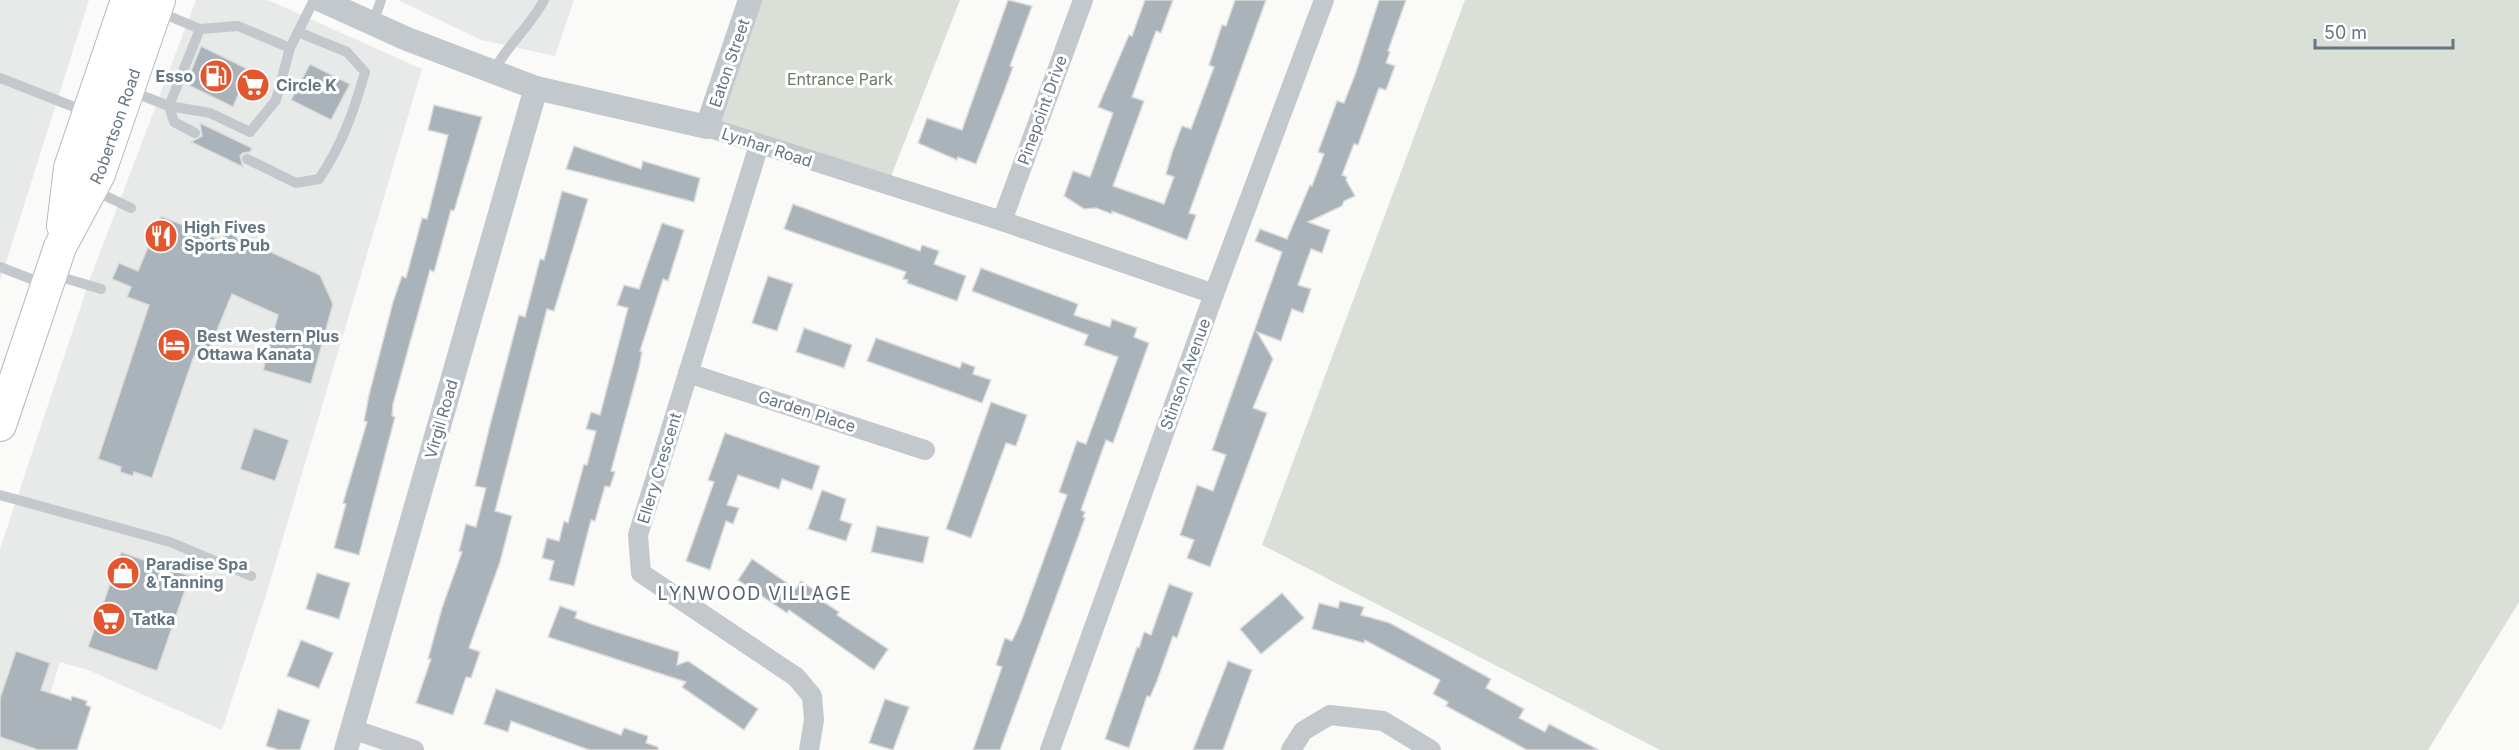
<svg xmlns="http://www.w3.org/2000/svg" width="2519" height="750" font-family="Inter,sans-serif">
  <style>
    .built { fill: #e8e9e9 }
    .green { fill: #dadfd7 }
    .building { fill: #aab3b9; stroke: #dcdcda; stroke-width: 1.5 }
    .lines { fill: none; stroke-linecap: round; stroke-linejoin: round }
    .primary-casing { stroke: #b5babe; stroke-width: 34 }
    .service { stroke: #c3c8cc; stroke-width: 10 }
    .minor { stroke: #c3c8cc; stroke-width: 20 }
    .tertiary { stroke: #c3c8cc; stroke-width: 24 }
    .primary { stroke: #fff; stroke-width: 32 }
    .labels { text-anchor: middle; stroke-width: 6; stroke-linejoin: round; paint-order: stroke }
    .street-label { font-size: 16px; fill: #657683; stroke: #fff }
    .poi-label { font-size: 16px; font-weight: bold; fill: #657683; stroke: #fff; text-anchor: start }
    .park-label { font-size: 16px; fill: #687a64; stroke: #fff }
    .neighbourhood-label { font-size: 18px; letter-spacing: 1.5px; fill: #57646e; stroke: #fff }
  </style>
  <rect width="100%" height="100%" fill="#fafaf8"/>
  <!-- built -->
  <g class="built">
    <path d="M0,0H89L0,281Z"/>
    <path d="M196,0H268L422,69L266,595L222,730L88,670L60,662L33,750H0V549L90,279Z"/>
    <path d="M398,0H574L555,56L481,40Z"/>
  </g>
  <!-- green -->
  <g class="green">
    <path d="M741,0H960L890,179L702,116Z"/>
    <path d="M1465,0H2519V602L2428,750H1660L1262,545Z"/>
  </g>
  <!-- building -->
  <g class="building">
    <path d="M1008,0L1032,6L1010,66L1013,67L1005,89L976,164L958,157L957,160L918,143L927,118L962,130Z"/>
    <path d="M1145,0H1173L1161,33L1156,31L1132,97L1144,101L1113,186L1164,204L1174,177L1166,174L1172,153L1182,126L1191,129L1214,67L1209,65L1222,25L1226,26L1235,0H1266L1189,213L1196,215L1187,240L1112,211V214L1096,208L1084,209L1064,196L1073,171L1090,177L1113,113L1098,107L1129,35L1132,36Z"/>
    <path d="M1379,0H1406L1388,51L1390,52L1386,63L1395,66L1386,90L1379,88L1358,145L1354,144L1342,175L1347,177L1346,180L1355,196L1344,201L1342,206L1308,222L1330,230L1322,253L1311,249L1298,285L1311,289L1303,313L1292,309L1281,341L1257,332L1273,359L1253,408L1267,413L1210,567L1187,558L1194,540L1180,535L1197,485L1213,491L1226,455L1212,450L1282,252L1255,241L1260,229L1287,239L1310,185L1312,186L1324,154L1318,152L1337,101L1344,103L1356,72Z"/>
    <path d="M201,46L266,78L255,101L239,93L233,107L186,84Z"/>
    <path d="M310,64L350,84L331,120L291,100Z"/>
    <path d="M434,105L482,117L454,211L451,210L434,272L430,270L393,404L392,416L395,417L359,555L334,548L346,504L343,503L367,422L364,421L369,395L393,302L402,276L406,278L422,218L427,219L448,135L428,130Z"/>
    <path d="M200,123L252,148L250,152L243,153L240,156L243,167L191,142L202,136Z"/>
    <path d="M574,146L641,169L643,161L700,178L694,202L566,169Z"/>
    <path d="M562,191L588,199L554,311L547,309L535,355L495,511L512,516L500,562L469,648L480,652L471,678L466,677L453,715L416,703L431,659H428L442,608L462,552L459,551L466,524L476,527L486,488L475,486L489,429L519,315L525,317L540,259L544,260Z"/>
    <path d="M793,204L920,251L922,245L939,251L934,264L966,276L957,301L907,283L908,280L903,279L906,272L784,229Z"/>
    <path d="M161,216L193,229L192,223L221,242L227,231L240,240L241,238L320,275L333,304L311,384L263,370L278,315L232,294L205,360L194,356L152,478L134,472L133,476L120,472L121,467L98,459L149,305L127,297L131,287L112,279L119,263L138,271Z"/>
    <path d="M662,223L684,230L668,281L663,279L640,351L642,352L639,368L611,471L615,472L610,487L605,486L595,521L591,520L574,586L549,580L554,561L542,558L547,538L559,541L564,521L568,523L584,464L587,465L596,431L586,429L591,412L600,415L628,308L617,305L624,285L639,289Z"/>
    <path d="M981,268L1078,304L1074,315L1110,327L1112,319L1137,328L1134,337L1149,343L1113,443L1106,440L1081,510L1085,512L1083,517L1085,518L1000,750H973L1002,667L996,665L1005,638L1012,641L1021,622L1067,495L1059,492L1077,441L1086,444L1118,357L1084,345L1088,335L972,291Z"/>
    <path d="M768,276L793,284L777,331L752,323Z"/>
    <path d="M804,328L852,345L844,368L796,352Z"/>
    <path d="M876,338L960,368L962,362L975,367L973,374L991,380L982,403L867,361Z"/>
    <path d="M991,402L1027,415L1016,446L1006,443L971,538L946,529Z"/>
    <path d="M254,428L289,440L275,481L240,469Z"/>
    <path d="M725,433L820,466L812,490L782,479L779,489L738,475L727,505L739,508L733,524L726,521L710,570L686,561L714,482L708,480Z"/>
    <path d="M822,490L846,499L840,520L852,524L846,541L808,529Z"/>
    <path d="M877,526L929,537L923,563L871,552Z"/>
    <path d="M121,552L190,576L157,671L88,647Z"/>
    <path d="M752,559L796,589L801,581L818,593L816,597L839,612L837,615L888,649L874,670L789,610L787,613L738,580Z"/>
    <path d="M317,573L350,583L339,619L306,609Z"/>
    <path d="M1169,584L1193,593L1177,638L1173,636L1157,681L1150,697L1147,696L1129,748L1105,739L1137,647L1139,648L1144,632L1151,635Z"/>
    <path d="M1282,593L1304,618L1261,654L1240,629Z"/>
    <path d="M1340,601L1364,607L1361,615L1390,623L1491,679L1486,688L1524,709L1519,718L1545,732L1549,724L1599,750H1527L1446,706L1448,702L1433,694L1440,680L1365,640L1364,643L1312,629L1319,603L1338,608Z"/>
    <path d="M560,606L577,612L575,618L594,625L679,652L677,665L688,661L758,709L744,730L682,687L686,682L548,637Z"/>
    <path d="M301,640L333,653L319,688L287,676Z"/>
    <path d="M16,651L50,663L41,690L71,700L72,696L87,701L86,705L91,707L77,750H38L0,737V698Z"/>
    <path d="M1228,661L1252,670L1223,750H1193Z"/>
    <path d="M496,689L621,735L624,728L648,736L646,743L658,747V750H589L511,721L508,732L484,724Z"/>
    <path d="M885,699L909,707L893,750L869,743Z"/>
    <path d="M278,709L310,720L300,750H279L266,746Z"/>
  </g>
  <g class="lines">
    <!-- primary casing -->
    <g class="primary-casing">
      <g id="primary">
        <path d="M63,226L70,168L127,0"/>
        <path id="s1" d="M0,425L60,247L99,174L159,0"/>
      </g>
    </g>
    <!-- service -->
    <g class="service">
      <path d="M157,11L200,29"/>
      <path d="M373,23L381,0"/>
      <path d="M493,72C507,45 530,27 544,0"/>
      <path d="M0,78L87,112"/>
      <path d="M130,91L169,106L200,29L238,26L290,48L314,0"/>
      <path d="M195,133L174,122L169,106L210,113L250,132L276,100L290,48"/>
      <path d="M247,159L296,183L319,179C342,145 354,111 365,72L347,52L298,32"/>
      <path d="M93,190L131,208"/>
      <path d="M0,267L44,284"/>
      <path d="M54,275L101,289"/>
      <path d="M0,495L170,542L251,576"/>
    </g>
    <!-- minor -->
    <g class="minor">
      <path d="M707,127L1002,221L1214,294"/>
      <path d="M759,145L638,535L641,573L796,677L812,696L814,720L809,750"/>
      <path d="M1002,221L1083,0"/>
      <path d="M688,373L925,450"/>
      <path d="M352,729L414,750"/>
      <path d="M1050,750L1214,294L1324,0"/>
      <path d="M1291,750L1303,731L1330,715L1383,721L1431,750"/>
    </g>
    <!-- tertiary -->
    <g class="tertiary">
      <path d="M321,0L407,39L536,88L707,127L750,0"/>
      <path d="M346,750L536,88"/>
    </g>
    <!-- primary -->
    <use href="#primary" class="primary"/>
  </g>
  <!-- icons -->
  <defs>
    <g id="fuel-disc" transform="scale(1.725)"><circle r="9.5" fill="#e4572e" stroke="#fff"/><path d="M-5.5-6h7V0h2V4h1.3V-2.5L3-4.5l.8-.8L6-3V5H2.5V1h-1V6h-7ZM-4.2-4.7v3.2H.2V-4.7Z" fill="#fff"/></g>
    <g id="supermarket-disc" transform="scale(1.725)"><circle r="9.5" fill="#e4572e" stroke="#fff"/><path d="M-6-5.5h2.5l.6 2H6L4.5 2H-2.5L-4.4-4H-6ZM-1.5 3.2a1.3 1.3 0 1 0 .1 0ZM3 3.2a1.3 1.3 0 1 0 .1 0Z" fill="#fff"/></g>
    <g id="restaurant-disc" transform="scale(1.725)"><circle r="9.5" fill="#e4572e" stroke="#fff"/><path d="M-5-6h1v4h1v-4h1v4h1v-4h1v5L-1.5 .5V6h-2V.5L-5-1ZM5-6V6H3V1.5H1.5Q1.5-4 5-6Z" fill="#fff"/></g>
    <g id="hotel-disc" transform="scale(1.725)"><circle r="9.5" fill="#e4572e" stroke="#fff"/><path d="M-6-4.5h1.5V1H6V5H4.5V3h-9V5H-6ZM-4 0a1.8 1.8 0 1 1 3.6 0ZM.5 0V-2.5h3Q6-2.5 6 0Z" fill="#fff"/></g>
    <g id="shop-disc" transform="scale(1.725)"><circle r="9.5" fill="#e4572e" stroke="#fff"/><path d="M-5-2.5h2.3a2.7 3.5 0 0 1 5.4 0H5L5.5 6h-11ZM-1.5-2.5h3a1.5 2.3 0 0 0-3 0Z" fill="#fff"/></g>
  </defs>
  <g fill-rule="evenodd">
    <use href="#fuel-disc" x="216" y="76"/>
    <use href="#supermarket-disc" x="253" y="85"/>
    <use href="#restaurant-disc" x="161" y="236"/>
    <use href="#hotel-disc" x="174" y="345"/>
    <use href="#shop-disc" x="123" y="573"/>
    <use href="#supermarket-disc" x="109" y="619"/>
  </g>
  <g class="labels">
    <!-- street labels -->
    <g class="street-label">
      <text transform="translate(729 63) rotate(-71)" y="6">Eaton Street</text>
      <text transform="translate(1042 110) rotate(-70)" y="6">Pinepoint Drive</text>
      <text dy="6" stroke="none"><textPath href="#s1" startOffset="321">Robertson Road</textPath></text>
      <text transform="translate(767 147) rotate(18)" y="6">Lynhar Road</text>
      <text transform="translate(1185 374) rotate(-70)" y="6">Stinson Avenue</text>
      <text transform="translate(807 411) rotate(18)" y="6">Garden Place</text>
      <text transform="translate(441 419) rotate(-74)" y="6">Virgil Road</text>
      <text transform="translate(659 468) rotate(-73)" y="6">Ellery Crescent</text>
    </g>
    <!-- poi labels -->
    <g class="poi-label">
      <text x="193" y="82" text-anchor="end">Esso</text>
      <text x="276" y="91">Circle K</text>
      <text x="184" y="233">High Fives<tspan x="184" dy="18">Sports Pub</tspan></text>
      <text x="197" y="342">Best Western Plus<tspan x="197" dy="18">Ottawa Kanata</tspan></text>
      <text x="146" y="570">Paradise Spa<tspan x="146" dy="18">&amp; Tanning</tspan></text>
      <text x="132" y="625">Tatka</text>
    </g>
    <!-- park labels -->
    <g class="park-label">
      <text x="840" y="85">Entrance Park</text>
    </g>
    <!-- neighbourhood labels -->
    <g class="neighbourhood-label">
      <text x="755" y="600">LYNWOOD VILLAGE</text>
    </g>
  </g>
  <!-- scale -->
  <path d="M2315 39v9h138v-9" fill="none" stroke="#657683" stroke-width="3"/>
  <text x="2324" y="39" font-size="18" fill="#657683" stroke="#ffffff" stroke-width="4.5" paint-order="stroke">50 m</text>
</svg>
